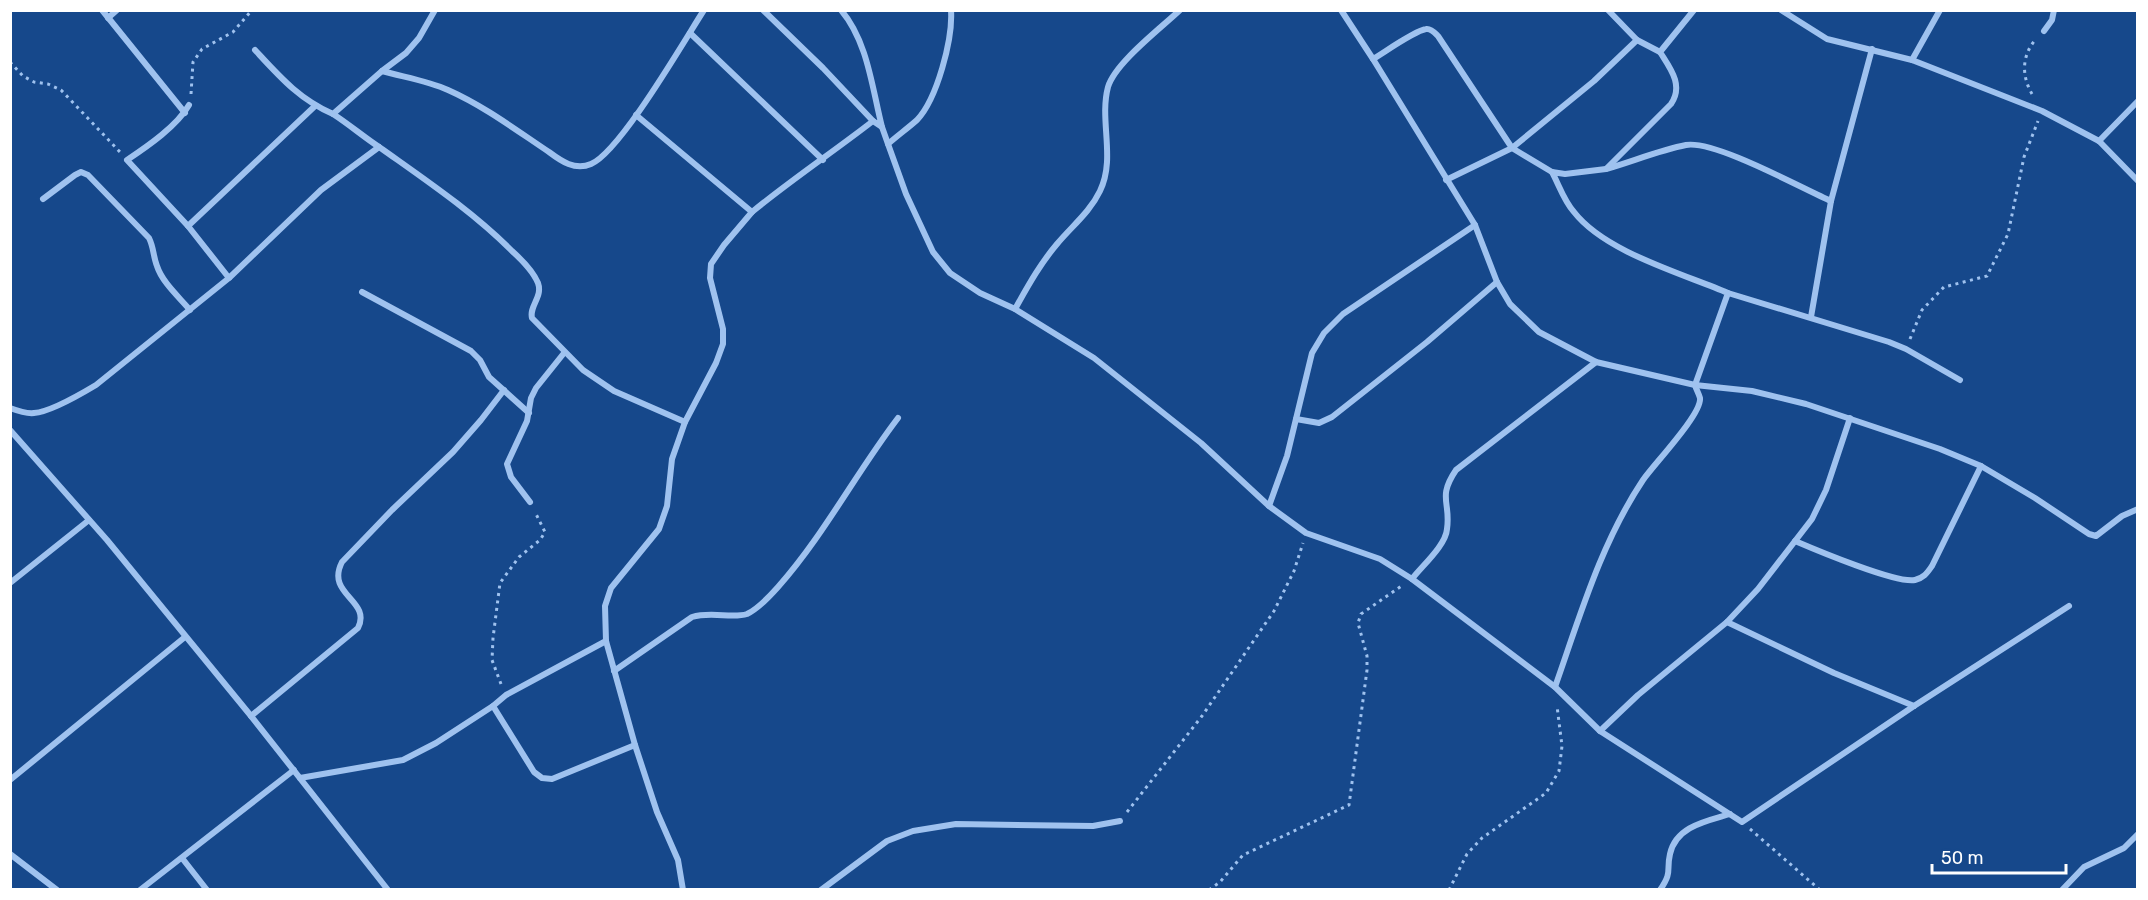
<svg xmlns="http://www.w3.org/2000/svg" width="2148" height="900" font-family="Rubik,sans-serif">
  <style>
    .lines { fill: none; stroke-linecap: round; stroke-linejoin: round }
    .path { stroke: #9fc2ef; stroke-width: 3; stroke-dasharray: 3 4.5; stroke-linecap: butt }
    .street { stroke: #9fc2ef; stroke-width: 6 }
  </style>
  <rect width="100%" height="100%" fill="#16488b"/>
  <g class="lines">
    <!-- path -->
    <g class="path">
      <path d="M10,62L23,76L34,82L48,84L61,90L120,152"/>
      <path d="M191,94L193,62L202,49L233,32L252,10"/>
      <path d="M2032,94C2021,75 2022,55 2036,39"/>
      <path d="M1910,339L1922,310L1944,287L1987,276L2008,234L2024,157L2038,121"/>
      <path d="M501,684L492,660L493,638L500,583L519,557L540,540L545,532L535,512"/>
      <path d="M1127,812L1202,716L1274,611L1294,571L1303,543"/>
      <path d="M1750,829L1820,890"/>
      <path d="M1209,890L1220,882L1243,855L1349,805L1367,670V656L1358,623L1361,614L1403,585"/>
      <path d="M1449,890L1467,854L1482,838L1546,793L1559,771L1562,746L1557,706"/>
    </g>
    <!-- street -->
    <g class="street">
      <path d="M102,10L185,113"/>
      <path d="M763,10L823,68L873,121"/>
      <path d="M951,10C953,39 937,99 917,120C908,128 897,136 888,144L906,194L933,252L950,273L980,293L1015,309L1094,358L1201,443L1269,506L1306,533L1380,559L1412,579L1555,687L1600,731L1638,695L1727,622L1758,589L1812,519L1826,490L1850,418"/>
      <path d="M1341,10L1373,59L1475,225L1497,282L1510,304L1539,332L1596,362L1695,385L1752,391L1806,404L1940,449L1981,466L2035,498L2089,534L2096,536L2122,516L2138,509"/>
      <path d="M1608,10L1637,40L1660,52"/>
      <path d="M1781,10L1827,39L1912,60L2042,111L2099,141L2138,181"/>
      <path d="M108,18L117,10"/>
      <path d="M2044,31L2052,20L2054,10"/>
      <path d="M690,33L823,160"/>
      <path d="M255,50C280,77 299,99 333,114L382,71L406,53L419,38L435,10"/>
      <path d="M1373,59C1385,52 1414,31 1426,29C1431,28 1435,33 1438,36L1512,148L1446,180"/>
      <path d="M1912,60L1940,10"/>
      <path d="M382,71C403,77 428,81 448,90C484,106 516,130 549,152C561,161 575,171 591,164C620,152 684,41 704,10"/>
      <path d="M189,105C177,126 148,146 127,160L188,226L229,278"/>
      <path d="M333,114C350,125 365,138 382,149C427,181 473,212 512,251C522,260 533,271 538,283C543,297 529,306 532,318L583,370L614,391L685,422"/>
      <path d="M636,115L752,212L724,245L711,264L710,278L723,329V344L716,363L685,422L672,459L667,506L659,529L611,588L605,606L606,641L635,745L657,812L678,860L683,890"/>
      <path d="M882,127L888,144"/>
      <path d="M2099,141L2138,101"/>
      <path d="M1606,169C1631,162 1660,150 1686,145C1715,140 1801,188 1831,201"/>
      <path d="M1552,172L1512,148L1594,81L1637,40"/>
      <path d="M43,199L75,175L81,172L88,175L149,238C154,248 153,256 157,266C162,282 179,297 190,310"/>
      <path d="M752,212C791,180 833,152 873,121L882,127C872,88 868,42 841,10"/>
      <path d="M188,226L315,106"/>
      <path d="M362,292L471,351L480,360L489,377L529,413"/>
      <path d="M1728,293L1889,342L1906,349L1960,380"/>
      <path d="M1015,309C1028,286 1040,264 1057,244C1072,226 1090,212 1100,191C1116,158 1099,121 1108,87C1115,63 1161,28 1180,10"/>
      <path d="M1811,317L1831,201L1872,49"/>
      <path d="M10,408C18,411 26,414 34,413C51,412 81,394 96,385L229,278L321,190L379,147"/>
      <path d="M1296,419L1319,423L1332,417L1427,342L1497,282"/>
      <path d="M10,430L107,540L251,716L388,890"/>
      <path d="M530,502L511,477L507,464L527,421L531,398L536,388L564,353"/>
      <path d="M1269,506L1287,456L1312,353L1324,333L1343,314L1475,225"/>
      <path d="M1795,541C1816,550 1897,584 1915,580C1924,578 1927,573 1932,566L1981,466"/>
      <path d="M1412,579C1422,566 1446,545 1447,529C1451,502 1437,498 1456,470L1596,362"/>
      <path d="M10,583L89,520"/>
      <path d="M1727,622L1834,673L1914,706"/>
      <path d="M614,671L692,617C712,611 732,619 747,614C758,609 770,596 778,587C824,535 856,473 898,418"/>
      <path d="M1555,687C1580,616 1601,543 1643,480C1654,464 1702,414 1700,398C1699,394 1696,389 1695,385L1728,293C1681,273 1605,252 1574,212C1564,201 1559,185 1552,172L1565,174L1606,169L1671,104C1684,85 1670,68 1660,52L1694,10"/>
      <path d="M493,706L534,772L542,778L552,779L635,745"/>
      <path d="M251,716L358,628C372,600 325,595 342,562L392,510L453,452L481,420L504,390"/>
      <path d="M1600,731L1742,822L1914,706L2069,606"/>
      <path d="M300,778L403,760L436,743L493,706L506,695L606,641"/>
      <path d="M10,780L185,637"/>
      <path d="M10,854L57,890"/>
      <path d="M182,858L207,890"/>
      <path d="M140,890L294,770"/>
      <path d="M821,890L887,841L913,831L956,824L1093,826L1120,821"/>
      <path d="M1660,890C1673,871 1666,871 1670,854C1676,826 1707,821 1730,814"/>
      <path d="M2062,890L2084,867L2124,848L2138,834"/>
    </g>
  </g>
  <!-- border -->
  <rect width="2148" height="900" fill="none" stroke="#ffffff" stroke-width="24"/>
  <!-- scale -->
  <path d="M1932 864v9h134v-9" fill="none" stroke="#ffffff" stroke-width="3"/>
  <text x="1941" y="864" font-size="18" fill="#ffffff" stroke="#16488b" stroke-width="4.5" paint-order="stroke">50 m</text>
</svg>
